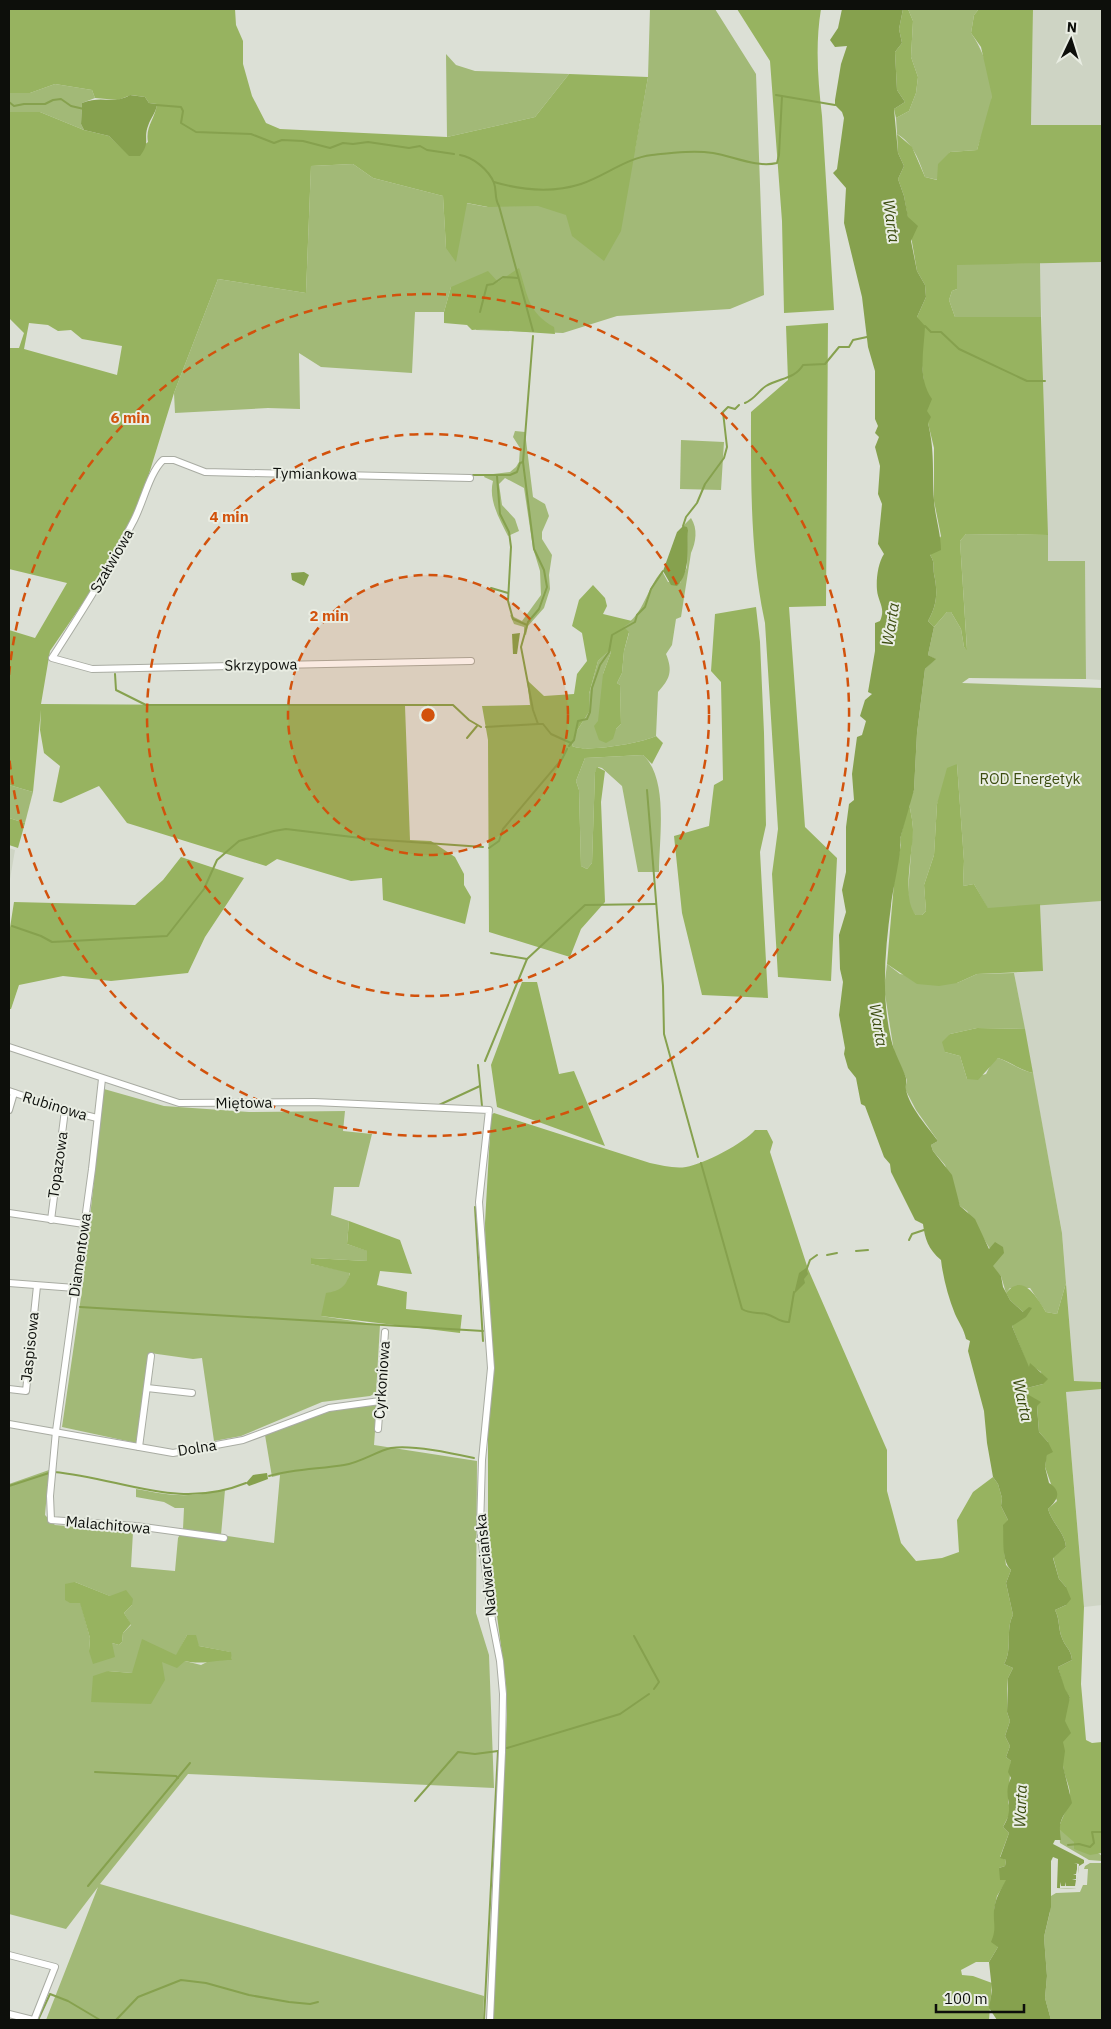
<svg xmlns="http://www.w3.org/2000/svg" width="1111" height="2029" font-family="'IBM Plex Sans',sans-serif">
  <style>
    .built { fill: #ced4c4 }
    .green { fill: #a2b977; fill-rule: evenodd }
    .forest { fill: #97b360; fill-rule: evenodd }
    .water { fill: #86a14e }
    .pier { fill: #dce0d6 }
    .lines { fill: none; stroke-linecap: round; stroke-linejoin: round }
    .stream { stroke: #86a14e; stroke-width: 2 }
    .minor-casing { stroke: #a9aca3; stroke-width: 8 }
    .minor { stroke: #fff; stroke-width: 6 }
    .ring { fill: none; stroke: #d2520c; stroke-width: 2.5; stroke-dasharray: 9 6 }
    .labels { text-anchor: middle; stroke-width: 4; stroke-linejoin: round; paint-order: stroke }
    .street-label { font-size: 15px; fill: #0d0f0b; stroke: #e9ede3 }
    .park-label { font-size: 15px; fill: #3c4d10; stroke: #e9ede3 }
    .water-label { font-size: 16px; font-style: italic; fill: #3c4d10; stroke: #e9ede3 }
    .centre { fill: #d2520c; stroke: #e9ede3; stroke-width: 2.5 }
    .ring-label { font-size: 15px; text-anchor: middle; font-weight: bold; fill: #d2520c; stroke: #e9ede3; stroke-width: 4; stroke-linejoin: round; paint-order: stroke }
  </style>
  <rect width="100%" height="100%" fill="#dce0d6"/>
  <!-- built -->
  <g class="built">
    <path d="M1033,9H1102V125H1031Z"/>
    <path d="M1102,262V680L1086,679L1085,561H1048L1040,263Z"/>
    <path d="M9,848L15,850L9,885Z"/>
    <path d="M1102,901V1382L1074,1381L1062,1232L1014,973L1043,971L1040,904Z"/>
    <path d="M1102,1389V1605L1084,1607L1066,1392Z"/>
  </g>
  <!-- green -->
  <g class="green">
    <path d="M650,9H715L756,74L764,295L730,309L617,316L563,333L476,330L480,300L451,287L444,312H415L412,373L321,367L299,353L300,409L268,408L175,413L174,393L218,279L306,293L311,166L353,164L373,178L443,196L446,248L466,203L487,207L635,149L648,77Z"/>
    <path d="M908,9H979L974,15L971,33C982,48 993,77 992,96C991,114 982,133 977,150L950,152L938,180L925,177C919,160 913,143 897,134L896,118L909,111L916,93L918,77L911,57L913,21Z"/>
    <path d="M446,54L456,65L475,71L569,74L535,117L447,137Z"/>
    <path d="M55,84L92,90L95,98L82,103L81,124L84,130L40,112H9V93H30Z"/>
    <path d="M1040,263L1041,317H955L949,300L952,291L957,289V264Z"/>
    <path d="M515,431L525,432L533,497L545,504L549,516L542,532V539L552,555L549,575L550,589L544,608L528,626L526,635L524,634V627L514,624L510,615L522,621L541,595L540,571L533,548L524,488L505,478L499,484L502,505L515,519L519,531L508,536C500,520 488,500 493,481L484,477L485,475L510,472L516,467L519,462L520,448L513,437Z"/>
    <path d="M681,440L724,442L721,490L680,489Z"/>
    <path d="M691,518C698,529 696,542 691,553L681,617L676,619L672,645L666,654C673,671 670,679 658,692L656,736C642,743 585,753 572,746L576,732L589,712V694L598,661L609,651L611,652L603,674L616,729L621,724L620,685L617,683L622,673L624,651L629,633L623,627C645,613 646,589 662,571L668,582L680,583L687,567L688,530L683,526Z"/>
    <path d="M966,534L1048,535V561H1085L1086,679L969,678L962,683L1102,688V901L988,909L974,884L963,886L964,861L957,764L937,804L934,855L924,885L926,911L922,915H916L910,909L908,893L913,826L909,802L914,790L917,733L925,669L935,659L928,655L934,627L947,612H951L961,629L964,647L967,649L960,541Z"/>
    <path d="M643,755C669,779 659,838 659,872H638L622,786L602,768L598,767L595,772L592,863L587,869L581,866L579,790L576,781L585,758Z"/>
    <path d="M9,785L33,792L25,823L9,818Z"/>
    <path d="M887,964L900,974L957,983L977,974L1014,973L1025,1029L977,1028L950,1034L945,1052L960,1056L967,1079L986,1074L992,1062L998,1058C1010,1062 1019,1070 1033,1073L1062,1233L1066,1283L1057,1314L1046,1312L1030,1288H1010L1006,1293L1001,1276L992,1266L990,1249L967,1211L960,1206L945,1165L933,1151L931,1145L938,1141L916,1110L905,1089L907,1080L894,1052L884,988Z"/>
    <path d="M104,1089L164,1106L249,1112L345,1111L343,1131L372,1134L359,1187H334L331,1215L349,1221L347,1244L368,1251L367,1261L311,1258V1264L350,1272L348,1281L321,1316L380,1325L376,1393L370,1396L322,1402L241,1436L214,1441L202,1358L193,1359L150,1353L136,1443L62,1427L82,1290Z"/>
    <path d="M377,1404L374,1445L477,1461L476,1613L489,1655L494,1788L188,1774L100,1884L484,1996L483,2020H46L98,1887L66,1929L9,1914V1484L49,1470L45,1515L55,1525L133,1532L131,1567L175,1571L178,1538L183,1529L184,1508H175L164,1502L136,1497V1489C173,1496 187,1498 225,1490L221,1535L274,1543L280,1475L272,1477L265,1435L322,1411ZM75,1582L132,1605L124,1613L131,1625L123,1633L122,1642L119,1645L112,1643L89,1651L90,1638ZM187,1635L199,1646L230,1652L232,1660H211L201,1665L185,1661L161,1662L91,1702L108,1671L132,1673L177,1655Z"/>
    <path d="M1059,1829L1101,1855L1102,1853V1861L1089,1860L1060,1843Z"/>
    <path d="M1090,1863H1102V2020H1051L1045,1998L1047,1976L1044,1937L1050,1912L1051,1896L1056,1893L1080,1892L1083,1885H1087L1088,1869H1084L1085,1866Z"/>
  </g>
  <!-- forest -->
  <g class="forest">
    <path d="M9,9H235L236,25L243,41V64L252,96L266,123L280,129L447,137L535,117L569,74L648,77L621,231L604,261L572,236L566,215L538,206L488,207L467,203L456,262L446,248L443,196L373,178L353,164L311,166L306,293L218,279L174,393L140,503L100,578L50,651L41,704L405,706L410,840L431,841L455,857L464,874V885L471,897L465,924L383,900L382,878L351,881L277,859L266,866L127,823L99,786L61,803L53,801L60,766L44,753L40,730L41,710L33,792L9,785V630L35,638L67,583L9,569V348H19L24,333L9,318V112H40L84,130L109,136L130,156L148,142C145,127 155,119 157,104L149,103L145,97L131,95L118,100L95,98L92,90L55,84L30,93H9ZM29,323L48,325L58,331L71,330L82,339L122,346L117,375L24,349Z"/>
    <path d="M737,9H821C815,45 818,81 822,116L834,310L784,313L782,221L770,61Z"/>
    <path d="M903,9H908L913,21L911,57L918,77L916,93L909,111L896,118L894,109L905,102L897,90L895,52L902,43L899,29Z"/>
    <path d="M979,9H1033L1031,125H1102V262L957,265V289L952,291L949,300L955,317H1041L1048,535L966,534L960,541L967,650L964,647L961,629L951,612H947L934,627L928,621C937,605 938,592 934,574C933,566 935,562 930,555L941,536L934,501V448L928,423L917,317L926,297L925,285L917,271L904,196L898,179L904,166L898,153L897,134L912,147L925,177L937,180L938,164L950,152L977,150L992,96L981,47L971,33L974,15Z"/>
    <path d="M519,268C528,295 527,312 554,327L555,334L483,329L472,330L467,325L444,323V312L451,287L488,271L498,282Z"/>
    <path d="M828,323L826,606L789,607L805,827L837,858L831,981L778,977L772,874L778,829L765,623C750,553 751,483 751,412L788,380L786,326Z"/>
    <path d="M593,585L605,598L607,606L603,614L632,621L624,627L629,632L624,651L622,673L617,683L620,685L621,724L616,729L613,739L606,743L599,740L594,726L598,721L603,674L611,652L609,651L598,661L589,694V712L576,732L572,746C585,753 642,743 656,736L663,743L652,764L643,755L585,758L576,781L579,790L581,866L587,869L592,863L595,772L597,767L605,771L601,802L605,902L581,929L570,957L489,932L488,740L482,706L530,705L527,680L544,696L574,694L577,674L587,661L582,633L572,626L579,600Z"/>
    <path d="M756,607L760,642L764,733L766,825L760,852L768,998L702,995L682,913L674,836L709,826L714,785L723,780L721,682L711,671L715,614Z"/>
    <path d="M957,764L964,861L963,886L974,884L988,908L1040,904L1043,971L977,974L957,983L939,986L917,984L887,964L895,872L901,845L900,839L909,802C910,811 913,820 913,830C913,852 901,899 916,915H922L926,911L924,885L934,855L937,804L947,768Z"/>
    <path d="M9,818L25,823L18,848L9,845Z"/>
    <path d="M181,857L244,878L205,937L188,973L111,981L63,976L19,985L11,1009H9V934L14,902L135,905L163,880Z"/>
    <path d="M522,982H537L559,1074L574,1071L605,1146L497,1107L491,1065Z"/>
    <path d="M977,1028L1025,1029L1033,1073C1019,1070 1011,1062 998,1058L978,1080L967,1079L960,1056L945,1052L942,1042L950,1034Z"/>
    <path d="M494,1113L650,1163C662,1165 674,1169 686,1167C704,1164 744,1143 755,1130H767L773,1142L770,1152L808,1269L887,1450V1491L901,1543L916,1561L942,1558L959,1552L957,1520L973,1492L993,1477L998,1484L1002,1498L1001,1506L1008,1520L1004,1551L1006,1565L1011,1570L1006,1583L1013,1615C1005,1630 1013,1649 1004,1664L1013,1668L1008,1678L1007,1689V1712L1010,1721L1005,1736L1010,1746L1006,1757L1011,1761L1008,1802L1011,1811L1003,1827L1009,1833L1000,1857L1006,1860L1005,1866L999,1868L1007,1880L997,1896L994,1910L998,1947L989,1962H976L961,1970L962,1975L973,1976L992,1983L989,2020H492L507,1714L506,1685L488,1546V1406L485,1223L491,1115Z"/>
    <path d="M349,1221L400,1240L412,1274L380,1271L377,1285L407,1292L406,1309L462,1315L460,1333L321,1316L326,1293C340,1291 346,1287 350,1273L311,1264V1258L367,1261V1251L347,1244Z"/>
    <path d="M1066,1283L1074,1381L1102,1382V1389L1066,1392L1084,1607L1081,1684L1086,1740L1092,1743L1102,1742V1853L1090,1855L1074,1849V1842L1059,1829C1061,1816 1071,1807 1070,1793C1069,1784 1064,1775 1063,1766C1063,1746 1062,1716 1070,1697L1064,1689L1058,1667L1072,1660C1071,1649 1065,1647 1062,1638C1058,1628 1060,1619 1055,1610L1066,1605V1587L1059,1579L1053,1557L1066,1547C1065,1533 1052,1523 1048,1509L1057,1501L1045,1467L1048,1442L1039,1432L1037,1406L1027,1394V1388L1043,1384L1041,1372L1035,1368L1029,1369L1012,1326L1023,1312L1010,1300L1006,1293C1023,1272 1037,1298 1046,1312L1057,1314Z"/>
    <path d="M75,1582L110,1596L126,1590L133,1599L132,1605L124,1613L131,1624L123,1633L122,1642L119,1645L112,1643L115,1657L93,1664L89,1651L90,1638L80,1603H70L65,1600V1584Z"/>
    <path d="M187,1635H196L199,1646L231,1652L232,1660C215,1660 202,1665 185,1661L177,1668L162,1662L165,1680L151,1704L91,1702L93,1676L108,1671L132,1673L142,1639L176,1655Z"/>
  </g>
  <!-- water -->
  <g class="water">
    <path d="M842,9H903L899,29L902,43L895,52L897,90L905,102L894,109L898,153L904,166L898,179L904,196L908,217L918,226L911,241L917,271L925,285L926,297L917,317L925,326C924,351 917,378 932,399L927,411L931,417L928,423C935,452 932,471 934,500C935,517 941,533 941,550L930,555C935,562 933,566 934,574C938,592 937,605 928,621L934,627L928,655L936,659L925,669L917,733L914,790L900,839C903,848 892,892 891,906C885,950 881,996 891,1039C894,1053 902,1065 906,1078C907,1082 905,1086 906,1090C910,1108 927,1126 938,1141L931,1145L933,1151L952,1175L960,1206L975,1219L989,1249L995,1242L1003,1247L1004,1253L993,1266L1001,1276L1003,1287L1010,1300L1023,1312L1029,1307L1032,1308L1026,1317L1012,1326L1029,1367L1030,1363L1048,1379L1043,1384L1027,1388V1394L1041,1402L1037,1406L1039,1432L1048,1442L1053,1452L1047,1455L1045,1467L1049,1483C1062,1491 1058,1500 1048,1509C1052,1523 1065,1533 1066,1547L1053,1558L1059,1579L1066,1587L1071,1599L1066,1605L1055,1610C1060,1619 1058,1629 1062,1638C1065,1647 1071,1649 1072,1660L1058,1667L1065,1689L1070,1697L1065,1721L1071,1733L1063,1742L1065,1751L1063,1766L1072,1803C1061,1819 1058,1821 1061,1840H1055L1053,1844L1084,1860V1863L1079,1866L1076,1889L1057,1888L1058,1859L1053,1857L1051,1861V1907L1044,1937L1047,1976L1045,1998L1051,2020H997L989,2008L992,1990L989,1962L998,1947L991,1942C997,1928 993,1924 994,1910C995,1899 1001,1889 1006,1880H1000L999,1868L1005,1866L1006,1860L1000,1858L1009,1833L1003,1827C1017,1805 1001,1798 1011,1778L1008,1772L1011,1761L1006,1757L1010,1746L1005,1736L1010,1721L1007,1712L1008,1678L1013,1668L1004,1664C1013,1649 1005,1630 1013,1615L1006,1583L1011,1570C1001,1560 1004,1538 1003,1525L1008,1520L1001,1506L1002,1498L998,1484L993,1477L987,1443L984,1411L968,1351L970,1341L966,1339C964,1329 959,1323 955,1314C948,1297 943,1277 941,1260C928,1249 925,1239 923,1224L915,1220L891,1172L890,1164L884,1157L865,1106L861,1104L856,1078L848,1068L844,1054L845,1048L839,1015L843,982L840,969L839,935L846,912L842,890L846,872V827L849,804L854,800L852,774L857,737L862,735L866,721L860,716L865,700L872,694L868,692L875,651V623L880,621C886,608 878,602 877,590C876,579 878,563 884,554L878,544L882,504L878,494L880,466L875,447L879,437L875,433L878,426L875,419V371L868,347L862,297L844,223L846,188L833,173L837,169L844,118L842,112L835,105V100L841,64L847,46L835,47L830,40L838,28Z"/>
    <path d="M130,95L145,97L149,103L157,104C156,113 151,117 148,126C143,139 151,142 140,156H129L109,136L84,130L81,124L82,103C102,95 113,105 130,95Z"/>
    <path d="M683,526L687,527L688,530C687,547 691,573 677,586L671,585L663,571L677,532Z"/>
    <path d="M304,572L309,575L304,586L292,580L291,573Z"/>
    <path d="M520,633L517,654H513L512,634Z"/>
    <path d="M806,1268L808,1274L804,1279L805,1283L794,1294L799,1273Z"/>
    <path d="M267,1473L268,1479L249,1486L246,1483L253,1475Z"/>
  </g>
  <!-- pier -->
  <path class="pier" d="M1074,1863L1079,1864L1077,1889L1060,1888V1882L1061,1886H1065V1882L1066,1886H1075L1076,1880L1072,1879H1076V1875L1073,1874H1076L1077,1869L1073,1868L1077,1869V1864Z"/>
  <g class="lines">
    <!-- stream -->
    <g class="stream">
      <path d="M776,95L835,105"/>
      <path d="M9,102L14,106L24,104H45L53,100L61,99L71,106L84,109"/>
      <path d="M156,105L181,107L183,111L181,123L196,132L251,134L274,143L282,140L303,141L330,148L343,143L353,144L368,142L409,148L420,146L427,150L454,154"/>
      <path d="M460,155C473,157 489,170 494,183C497,191 494,198 499,206L533,331"/>
      <path d="M494,182C521,190 553,193 581,184C605,176 626,158 652,155C671,153 693,150 713,153C733,156 756,168 777,163L779,155L782,96"/>
      <path d="M480,312L487,285L493,284L503,277L518,278"/>
      <path d="M925,326L931,332H941L959,349L1027,381H1045"/>
      <path d="M533,336L523,462L534,549L544,570L547,587L539,609L528,622L521,647L533,710L538,724H543L551,734L571,743"/>
      <path d="M745,403C756,398 758,391 766,386C779,378 795,379 803,365L825,364L839,347H849L853,340L867,337"/>
      <path d="M342,471L357,473"/>
      <path d="M473,475H510L517,472L520,463L523,462"/>
      <path d="M497,476L500,514L509,532L511,547L508,601L513,619L527,625"/>
      <path d="M683,526L686,517L697,503L705,484L724,458L727,447L723,412L728,407L735,409L739,405"/>
      <path d="M491,588L508,593"/>
      <path d="M115,674L116,690L146,705H453L469,720L481,727"/>
      <path d="M486,727L538,724"/>
      <path d="M467,738L477,726"/>
      <path d="M569,746L574,740L578,721L587,719L590,712L592,688L600,665L609,652L612,635L635,622L637,615L645,607L651,589L663,571"/>
      <path d="M647,790L663,986L664,1034L698,1157"/>
      <path d="M489,848L499,841L503,829L562,759L567,749"/>
      <path d="M12,926L41,936L52,942L167,936L204,889L217,860L239,841L274,831L286,829L369,839L483,847"/>
      <path d="M491,953L527,959"/>
      <path d="M485,1061L527,959L585,905L656,904"/>
      <path d="M478,1065L482,1106"/>
      <path d="M439,1105L480,1086"/>
      <path d="M701,1163L742,1309C750,1314 757,1312 766,1314C775,1316 780,1323 789,1322L794,1292"/>
      <path d="M475,1207L483,1341"/>
      <path d="M909,1240L912,1234L924,1230"/>
      <path d="M856,1251L868,1250"/>
      <path d="M827,1255L837,1253"/>
      <path d="M806,1271L810,1260L817,1255"/>
      <path d="M80,1307L483,1331"/>
      <path d="M54,1472C122,1478 177,1511 246,1483"/>
      <path d="M269,1476C294,1469 319,1469 344,1465C360,1463 377,1451 391,1448C414,1445 451,1453 474,1458"/>
      <path d="M9,1486L49,1473"/>
      <path d="M634,1636L659,1682L654,1689"/>
      <path d="M507,1748L620,1714L649,1694"/>
      <path d="M95,1772L176,1776L178,1778"/>
      <path d="M415,1801L458,1752L475,1754L498,1751"/>
      <path d="M1068,1845L1079,1844L1090,1847L1094,1843L1092,1832H1102"/>
      <path d="M88,1886L190,1763"/>
      <path d="M38,2020L50,1994L68,2001L100,2020"/>
      <path d="M116,2020L138,1997L181,1980L206,1983L249,1995L289,2002L310,2004L318,2002"/>
      <path d="M484,2020L498,1751"/>
    </g>
    <!-- minor casing -->
    <g class="minor-casing">
      <g id="minor">
        <path d="M470,478L205,472L174,460H163C149,473 143,504 133,522C109,569 81,613 52,658L92,669L471,661"/>
        <path d="M9,1047L179,1103L314,1102L489,1110L479,1202L491,1368L482,1460L480,1528L492,1620L500,1661L503,1694L502,1752L490,2020"/>
        <path d="M102,1079L92,1169L56,1431L50,1496L51,1520L136,1526L224,1538"/>
        <path d="M9,1091L65,1110L97,1118"/>
        <path d="M9,1110L14,1093"/>
        <path d="M9,1213L84,1224"/>
        <path d="M51,1220L65,1110"/>
        <path d="M9,1283L75,1288"/>
        <path d="M147,1388L192,1393"/>
        <path d="M9,1389L26,1391L37,1286"/>
        <path d="M9,1424L173,1453L243,1440L329,1408L380,1401"/>
        <path d="M378,1429L385,1332"/>
        <path d="M139,1447L151,1356"/>
        <path d="M9,1955L55,1967L34,2020"/>
        <path d="M9,2014L33,2020"/>
      </g>
    </g>
    <!-- minor -->
    <use href="#minor" class="minor"/>
  </g>
  <!-- distance rings -->
  <circle cx="428" cy="715" r="140" fill="#d2520c" fill-opacity=".12"/>
  <g class="ring">
    <circle cx="428" cy="715" r="140"/>
    <circle cx="428" cy="715" r="281"/>
    <path d="M9 675A421 421 0 1 1 9 755"/>
  </g>
  <g class="labels">
    <!-- street labels -->
    <g class="street-label">
      <text transform="translate(315 474) rotate(1)" y="5">Tymiankowa</text>
      <text transform="translate(112 561) rotate(-60)" y="5">Szałwiowa</text>
      <text transform="translate(261 665) rotate(-1)" y="5">Skrzypowa</text>
      <text transform="translate(244 1103) rotate(-1)" y="5">Miętowa</text>
      <text transform="translate(55 1106) rotate(17)" y="5">Rubinowa</text>
      <text transform="translate(58 1165) rotate(-82)" y="5">Topazowa</text>
      <text transform="translate(80 1255) rotate(-82)" y="5">Diamentowa</text>
      <text transform="translate(30 1347) rotate(-84)" y="5">Jaspisowa</text>
      <text transform="translate(382 1380) rotate(-86)" y="5">Cyrkoniowa</text>
      <text transform="translate(197 1448) rotate(-9)" y="5">Dolna</text>
      <text transform="translate(108 1525) rotate(5)" y="5">Malachitowa</text>
      <text transform="translate(486 1565) rotate(-96)" y="5">Nadwarciańska</text>
    </g>
    <!-- park labels -->
    <g class="park-label">
      <text x="1030" y="784">ROD Energetyk</text>
    </g>
    <!-- water labels -->
    <g class="water-label">
      <text transform="translate(892 221) rotate(82)" y="6">Warta</text>
      <text transform="translate(890 624) rotate(-81)" y="6">Warta</text>
      <text transform="translate(879 1025) rotate(80)" y="6">Warta</text>
      <text transform="translate(1023 1400) rotate(78)" y="6">Warta</text>
      <text transform="translate(1020 1806) rotate(-88)" y="6">Warta</text>
    </g>
  </g>
  <circle cx="428" cy="715" r="8" class="centre"/>
  <g class="ring-label">
    <text x="130" y="423">6 min</text>
    <text x="229" y="522">4 min</text>
    <text x="329" y="621">2 min</text>
  </g>
  <!-- border -->
  <rect width="1111" height="2029" fill="none" stroke="#0d0f0b" stroke-width="20"/>
  <!-- north arrow -->
  <g transform="translate(1071 40) rotate(4)" stroke="#e9ede3" stroke-width="4" paint-order="stroke">
  <path d="M0-4L9 19L0 12L-9 19Z" fill="#0d0f0b"/>
  <text y="-8" font-size="14" font-weight="bold" text-anchor="middle" fill="#0d0f0b">N</text>
  </g>
  <!-- scale -->
  <path d="M936 2004v8h88v-8" fill="none" stroke="#0d0f0b" stroke-width="2.5"/>
  <text x="944" y="2004" font-size="15" fill="#0d0f0b" stroke="#e9ede3" stroke-width="4" paint-order="stroke">100 m</text>
</svg>
